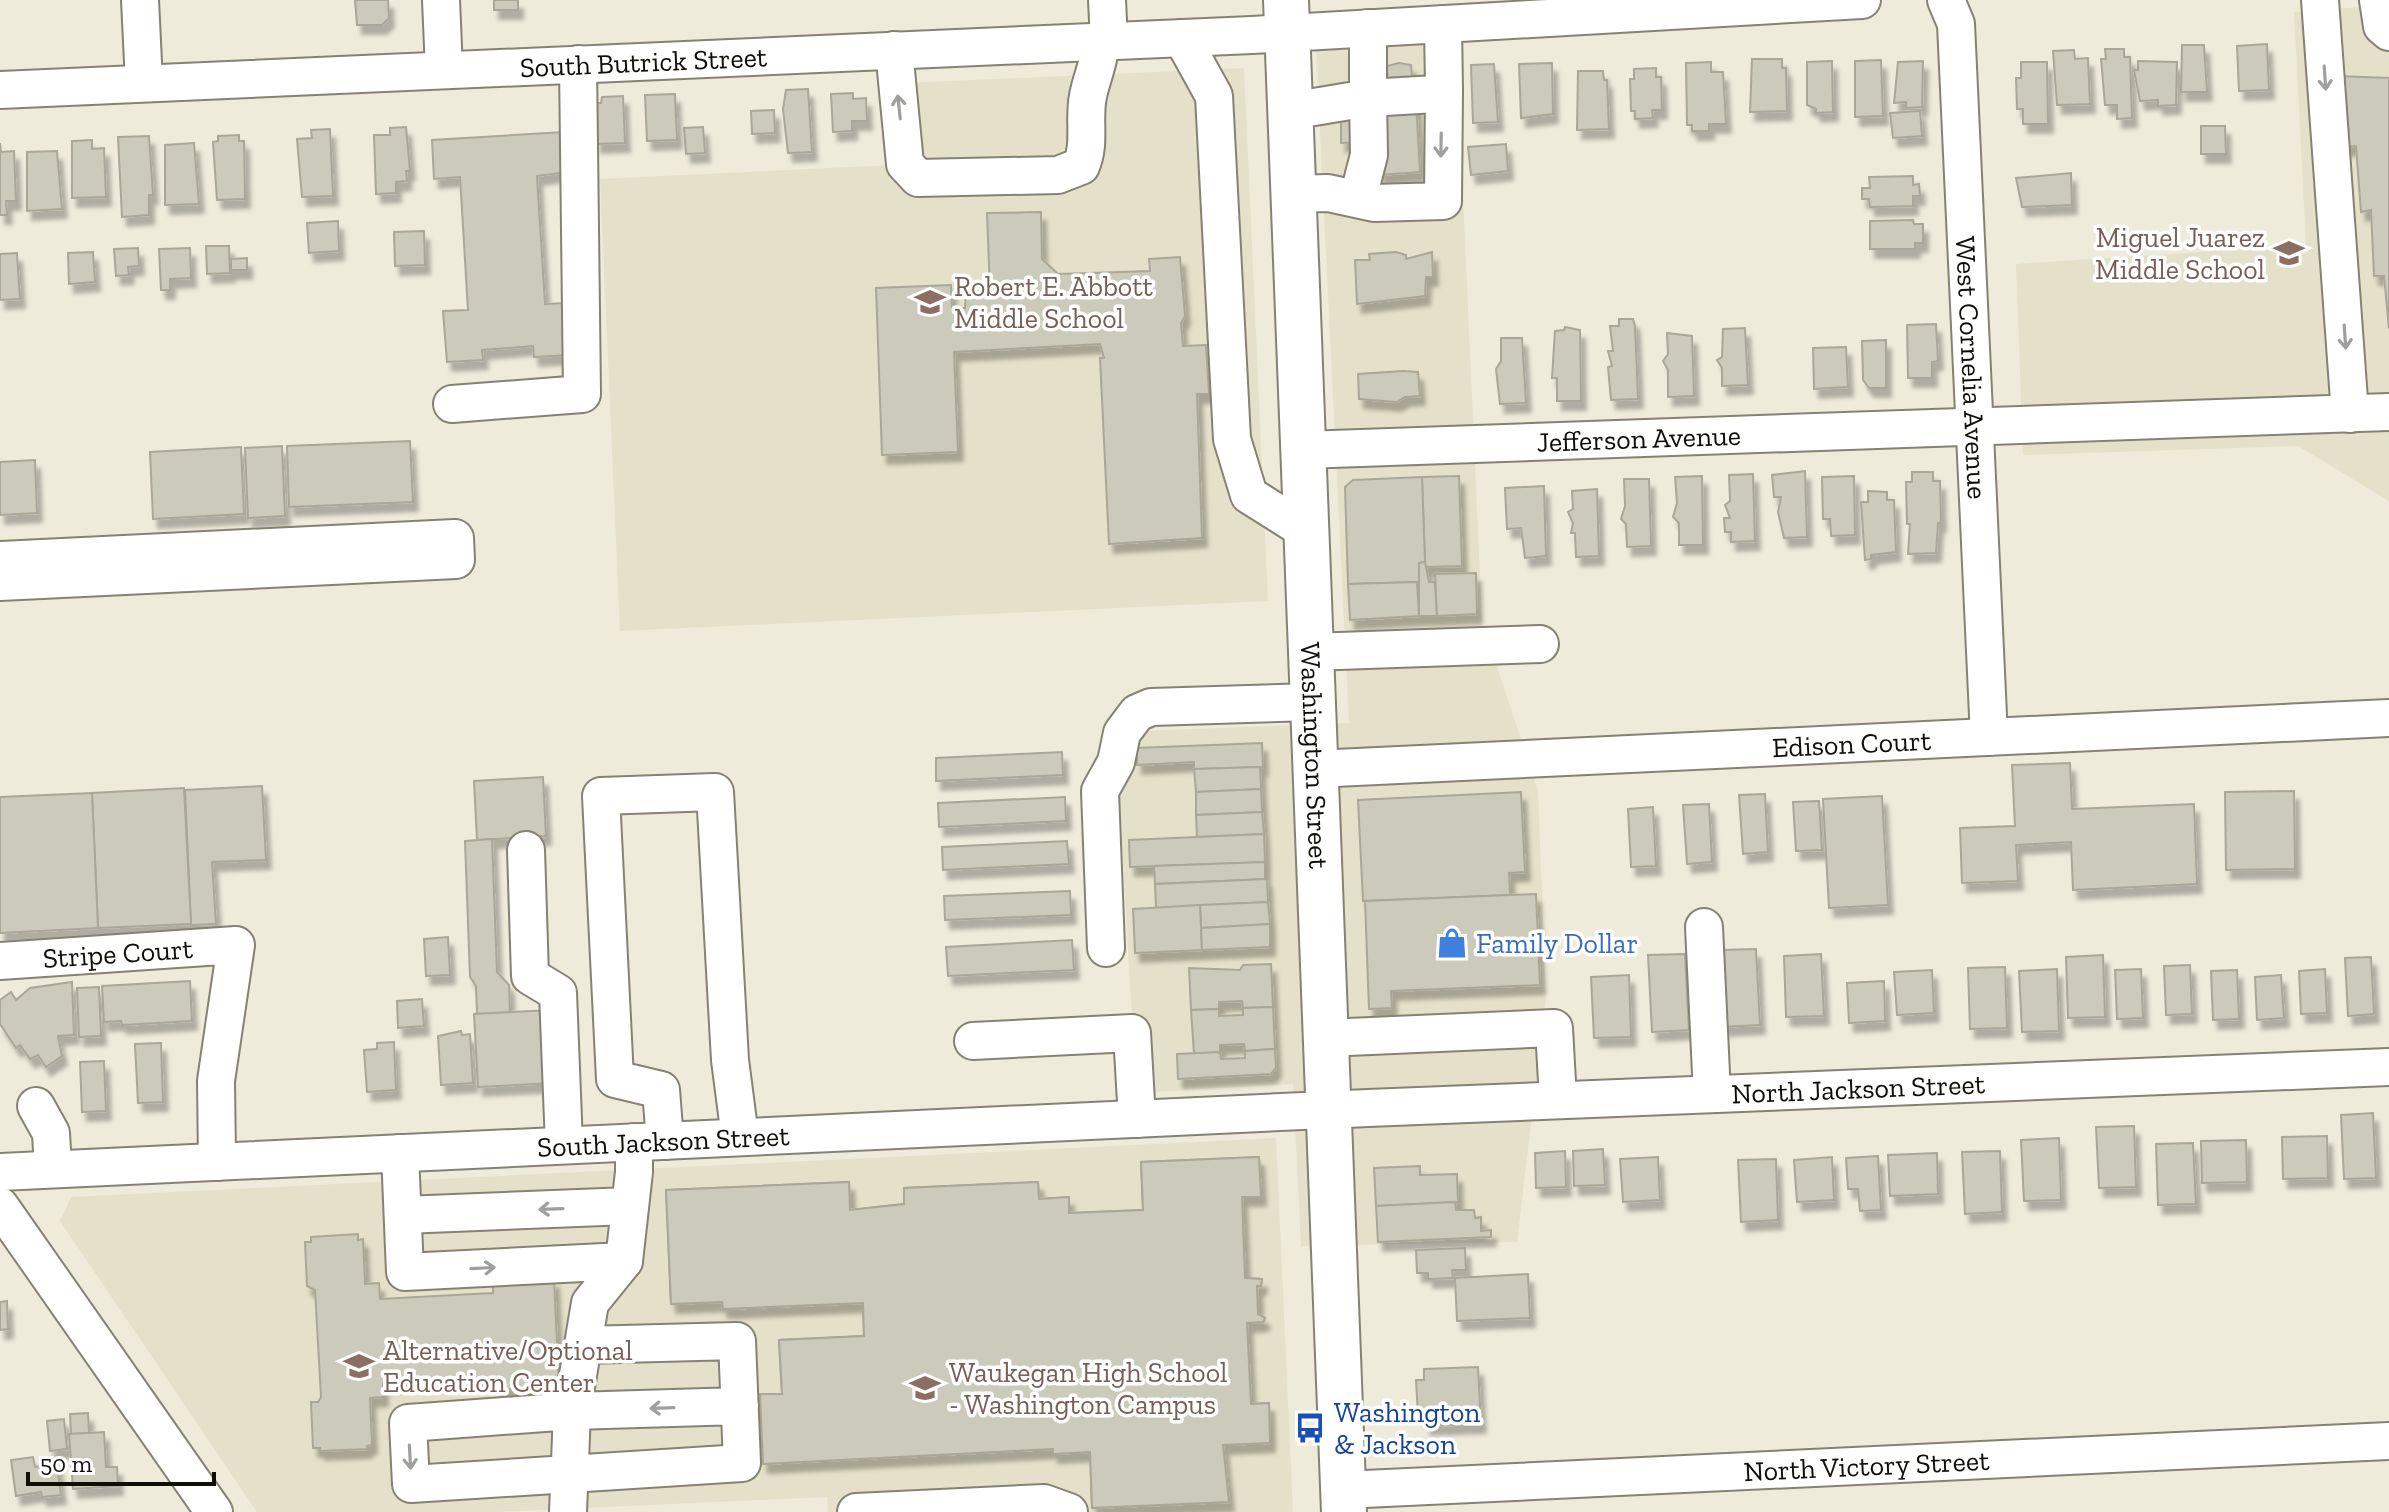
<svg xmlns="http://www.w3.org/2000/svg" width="2389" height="1512" font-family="'Zilla Slab',serif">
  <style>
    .built { fill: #e4e0c9 }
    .building { fill: #cccaba; stroke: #aaa798; stroke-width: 2; fill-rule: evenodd; filter: url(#shadow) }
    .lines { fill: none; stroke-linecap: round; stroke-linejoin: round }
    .minor-casing { stroke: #858274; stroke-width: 40 }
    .major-casing { stroke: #858274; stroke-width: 48 }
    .minor { stroke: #fff; stroke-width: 36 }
    .major { stroke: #fff; stroke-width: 44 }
    .oneway { stroke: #9f9f9d }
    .labels { text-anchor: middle; stroke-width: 7; stroke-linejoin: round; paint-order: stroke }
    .street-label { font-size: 28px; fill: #0f0e09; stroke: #fff }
    .education-label { font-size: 28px; fill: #785e54; stroke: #fff; text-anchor: start }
    .shop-label { font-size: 28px; fill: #366cbe; stroke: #fff; text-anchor: start }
    .transit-label { font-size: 28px; fill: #164399; stroke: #fff; text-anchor: start }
  </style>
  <defs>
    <filter id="shadow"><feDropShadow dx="5" dy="9" stdDeviation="2" flood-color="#0004"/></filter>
  </defs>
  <rect width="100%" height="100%" fill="#eeebdb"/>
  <!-- built -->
  <g class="built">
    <path d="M2389,5V501L2298,446L2023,455L2016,264L2306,245L2294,12Z"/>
    <path d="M1456,41L1482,621L1538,791L1546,998L1517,1242L1301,1246L1293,1084L1136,1093L1116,732L1349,723L1316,51Z"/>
    <path d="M1244,68L1268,601L620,631L600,179L892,165L884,84Z"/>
    <path d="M1276,1138L1293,1512H828L827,1497L496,1512H257L60,1221L71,1197Z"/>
  </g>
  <!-- building -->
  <g class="building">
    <path d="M355,0H388L389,18L382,25H357Z"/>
    <rect x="494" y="0" width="24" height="10"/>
    <path d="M2267,44L2269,90L2239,91L2237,46Z"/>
    <path d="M2182,45H2204L2207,92H2181Z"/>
    <path d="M2105,49H2124V57H2130L2132,118L2117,119V105H2105L2101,59H2106Z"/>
    <path d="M2074,50L2075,59L2088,58L2090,104L2057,105L2053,51Z"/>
    <path d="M1752,59H1782V68H1786L1787,111L1750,112Z"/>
    <path d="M1881,60L1883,116L1855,117V61Z"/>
    <path d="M1832,61L1833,112L1816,113V109L1807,105V62Z"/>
    <path d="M1923,61L1922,107L1906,108V102L1894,103L1898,62Z"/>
    <path d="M2138,61L2177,62L2176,105L2158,106V100L2140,101L2134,70H2138Z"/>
    <path d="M1711,62V72H1723L1726,124H1709V131H1692V125H1687L1686,63Z"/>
    <path d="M2021,62H2047L2048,124H2023V109H2017L2016,78H2021Z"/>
    <path d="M1399,63L1411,65L1413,88L1388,90L1387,66Z"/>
    <path d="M1552,63L1553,114L1521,118L1519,64Z"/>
    <path d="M1494,64L1498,122L1473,123L1471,65Z"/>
    <path d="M1656,68V77H1661L1662,110H1652L1653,118L1635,119V111H1631L1630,79H1634V69Z"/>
    <path d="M1578,71H1603L1604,80H1607L1609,129L1577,130Z"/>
    <path d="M2337,76L2389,78V329L2384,276H2374L2371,210L2361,212L2356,146L2344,147Z"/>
    <path d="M808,89L812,152L788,153L783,109L786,90Z"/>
    <path d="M853,93V99L866,98L867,121H852V131L833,132L831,94Z"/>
    <path d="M675,94L677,140L647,141L645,95Z"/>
    <path d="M623,96L625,143L596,144L595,103H601L602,97Z"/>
    <path d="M1416,101L1420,172L1379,175L1375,103Z"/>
    <path d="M774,110L775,133L752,134L751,111Z"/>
    <path d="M1920,111L1922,136L1893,138L1890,113Z"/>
    <path d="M1341,118H1364L1365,142L1341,143Z"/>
    <path d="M2201,126H2225L2226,154H2201Z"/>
    <path d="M406,127L410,171H406L407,181L396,182V193L376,194L374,135H390V128Z"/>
    <path d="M703,127L705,153L686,154L684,128Z"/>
    <path d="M330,129L333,196L302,197L297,139L312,138L311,130Z"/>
    <path d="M564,132L567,172L537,176L545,304L568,303L571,355L534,357L533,346L482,350L483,360L447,362L443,311L468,310L460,177L434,179L432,140Z"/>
    <path d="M239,135V141H244L245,199L217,200L213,142L218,141V136Z"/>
    <path d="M149,136L153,195H149V215L122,217L118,137Z"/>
    <path d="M92,140V149L104,148L106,197L72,198V141Z"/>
    <path d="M0,143L1,152L14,151L16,201H6L7,215H0Z"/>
    <path d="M194,143L199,204L165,205V145Z"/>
    <path d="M1506,144L1508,171L1471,175L1468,147Z"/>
    <path d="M57,151L62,209L27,211V152Z"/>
    <path d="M2071,173L2072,205L2022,207L2016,178Z"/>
    <path d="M1913,176V185L1919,184L1920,196H1913V206L1870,207L1869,199H1862V188H1870L1869,177Z"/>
    <path d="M1041,212L1042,259L1058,274L1150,271L1149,259L1180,257L1185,316L1181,323L1183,346L1206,345L1209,394H1197L1202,538L1109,544L1100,358H1104L1100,344L954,352L958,452L882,455L876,288L951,285L952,308H965L966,292L990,291L987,213Z"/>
    <path d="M1913,220L1914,224H1923V243H1915V249H1870V221Z"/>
    <path d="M338,221L339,251L309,253L307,223Z"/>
    <path d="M424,231L425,265L395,266L394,232Z"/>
    <path d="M206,246H229L230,273L207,274Z"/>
    <path d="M138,248L139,266L128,267L129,275L116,276L114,249Z"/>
    <path d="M190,248L191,278L170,279V290H161L159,249Z"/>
    <path d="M93,252L95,282L69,284L68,253Z"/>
    <path d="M1396,252L1406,255V259L1432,252L1433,277H1426L1425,296L1357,304L1355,260H1370L1369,254Z"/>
    <path d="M17,253L20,299L0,300V254Z"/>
    <path d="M247,258V270H231V259Z"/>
    <path d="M1619,319H1633L1635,326L1638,399L1611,400L1608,367L1612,366L1608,351H1613L1610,326H1619Z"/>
    <path d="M1936,324L1938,361L1932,362V378H1908L1907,325Z"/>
    <path d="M1565,327L1580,330L1581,401H1557V378H1552L1555,331L1564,330Z"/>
    <path d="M1745,328L1748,385L1722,386V368L1717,360L1722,357L1723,329Z"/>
    <path d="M1667,333L1692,336L1694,396L1668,397V370L1663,361L1668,354Z"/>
    <path d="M1501,338H1522L1526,403L1500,404L1496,369L1501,361Z"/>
    <path d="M1886,340V388H1869L1863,380L1862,341Z"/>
    <path d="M1846,347L1848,387L1814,389L1813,348Z"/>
    <path d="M1403,371L1418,372L1420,396L1405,397L1397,402L1359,399L1358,374Z"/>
    <path d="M410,441L413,502L289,507L287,446Z"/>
    <path d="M282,446L285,516L248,518L245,448Z"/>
    <path d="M241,447L244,514L153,519L150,452Z"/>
    <path d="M35,460L37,513L0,515V462Z"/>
    <path d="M1805,471L1807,537L1784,538L1778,512L1781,497H1774L1772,475Z"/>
    <path d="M1912,472H1933V481H1940L1941,523H1938L1936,553L1908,554L1910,524H1907L1906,482H1912Z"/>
    <path d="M1753,474L1755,541L1731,542V532H1725L1724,518H1730L1725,505L1730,501L1729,475Z"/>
    <path d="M1459,476L1462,566L1425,567L1422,477Z"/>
    <path d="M1702,476L1703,545H1679V523L1673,517L1677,503L1675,477Z"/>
    <path d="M1854,476L1855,535L1831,536L1830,519H1823L1822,477Z"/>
    <path d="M1422,477L1425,562L1419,563L1420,582L1348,584L1345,487L1353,480Z"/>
    <path d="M1624,479H1649L1651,546L1627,547L1626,524L1621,519L1625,506Z"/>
    <path d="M1544,486L1546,556L1525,558L1521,528L1507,529L1505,488Z"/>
    <path d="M1597,489L1599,556L1576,557L1575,533H1571L1573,523L1568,512L1573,509L1572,491Z"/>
    <path d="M1868,491L1887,492V500H1894L1896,552L1871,555V559L1865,560L1861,502H1868Z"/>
    <path d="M1425,562L1429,582H1435L1437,616H1419V563Z"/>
    <path d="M1476,573L1477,614L1437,616L1435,574Z"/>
    <path d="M1417,582L1419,616L1350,620L1348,584Z"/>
    <path d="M1262,743L1263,767L1194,769V762L1137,765V748Z"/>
    <path d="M1062,752L1063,775L936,781V758Z"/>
    <path d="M2070,763L2072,809L2194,804L2197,884L2073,890L2071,842L2016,845L2018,881L1962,883L1960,828L2015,826L2012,765Z"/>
    <path d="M1260,767L1261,789L1196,792L1194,769Z"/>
    <path d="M543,777L546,836L477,840L474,781Z"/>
    <path d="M262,786L266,860L212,862L216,924L191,925L185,790Z"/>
    <path d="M184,788L191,924L98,928L92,793Z"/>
    <path d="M1261,789L1262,812L1196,815V792Z"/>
    <path d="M2294,791L2295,869L2226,870L2225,792Z"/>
    <path d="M1521,792L1525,872L1509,873L1510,895L1363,901L1358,800Z"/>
    <path d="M92,793L98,928L0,933V797Z"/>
    <path d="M1765,794L1768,852L1743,854L1739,795Z"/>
    <path d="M1882,796L1888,905L1829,908L1823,799Z"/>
    <path d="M1065,797L1066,821L939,827L938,803Z"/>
    <path d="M1819,801L1822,850L1796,851L1793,802Z"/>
    <path d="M1709,804L1712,862L1687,864L1683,805Z"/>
    <path d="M1653,807L1656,866L1631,867L1628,809Z"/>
    <path d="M1262,812L1264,834L1197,837L1196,815Z"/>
    <path d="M1264,834L1265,862L1130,867L1129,840Z"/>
    <path d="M492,839L497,972L509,985L510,1013L477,1014L476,986L470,977L465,841Z"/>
    <path d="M1067,841L1069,864L943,870L942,847Z"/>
    <path d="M1265,862V879L1155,884L1154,866Z"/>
    <path d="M1267,879L1268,902L1156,908L1155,884Z"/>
    <path d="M1070,891L1071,915L945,920L944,896Z"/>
    <path d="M1536,894L1540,985L1391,991L1392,1008L1369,1009L1365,901Z"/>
    <path d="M1268,902L1270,924L1201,928L1200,905Z"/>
    <path d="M1200,905L1202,950L1135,953L1133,909Z"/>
    <path d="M1270,924V947L1202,950L1201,928Z"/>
    <path d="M448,937L450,975L426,976L424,939Z"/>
    <path d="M1072,940L1074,970L948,976L946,947Z"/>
    <path d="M1756,949L1760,1025L1722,1027L1719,950Z"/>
    <path d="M1685,954L1689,1030L1652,1032L1648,955Z"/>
    <path d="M1821,954L1824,1016L1786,1017L1784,956Z"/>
    <path d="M2103,955L2105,1017L2068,1018L2066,957Z"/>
    <path d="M2371,957L2374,1014L2348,1016L2345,958Z"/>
    <path d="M1271,964L1273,1007L1243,1008L1242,1001L1219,1002V1009L1191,1010L1189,968L1240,970L1243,965Z"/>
    <path d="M2190,965L2192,1014L2166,1015L2164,966Z"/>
    <path d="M2005,967L2007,1028L1970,1029L1968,968Z"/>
    <path d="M2057,969L2059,1031L2022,1032L2019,971Z"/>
    <path d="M2141,969L2143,1018L2117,1019L2115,970Z"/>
    <path d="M2325,969L2327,1013L2301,1014L2299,971Z"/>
    <path d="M1932,970L1934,1013L1897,1015L1894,972Z"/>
    <path d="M2237,970L2239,1019L2213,1020L2211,971Z"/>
    <path d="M1629,975L1631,1037L1594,1038L1591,977Z"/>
    <path d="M2281,975L2284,1018L2257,1020L2255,977Z"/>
    <path d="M190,981L192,1021L122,1025L121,1021L104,1022L102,986Z"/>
    <path d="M1884,981L1885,1021L1849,1023L1847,983Z"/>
    <path d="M72,982L74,1035L58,1036L62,1056L46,1067L38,1055L30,1059L20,1045L16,1048L0,1024V1000L11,992L16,1000L30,988Z"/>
    <path d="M99,987L101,1036L79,1037L77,988Z"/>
    <path d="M422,999L424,1026L398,1028L397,1001Z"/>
    <path d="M1273,1007L1275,1049L1245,1051L1244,1044L1220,1045V1052L1194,1054L1191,1010L1219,1009V1016L1243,1015V1008Z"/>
    <path d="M551,1010L555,1083L478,1087L474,1014Z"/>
    <path d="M461,1031L462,1035L470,1034L473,1083L441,1085L438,1036Z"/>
    <path d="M394,1042L396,1090L367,1092L364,1050L377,1049V1043Z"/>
    <path d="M161,1043L163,1102L138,1103L135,1044Z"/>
    <path d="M1275,1049L1276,1068L1271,1074L1178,1079L1177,1054L1220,1052L1221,1059L1245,1058V1051Z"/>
    <path d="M104,1061L106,1111L82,1112L80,1062Z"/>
    <path d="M2373,1113L2376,1178L2344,1179L2341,1115Z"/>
    <path d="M2134,1126L2136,1187L2099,1188L2096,1127Z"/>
    <path d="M2327,1136L2328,1178L2283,1179L2282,1137Z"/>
    <path d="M2059,1138L2061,1200L2024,1201L2021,1140Z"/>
    <path d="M2246,1140L2247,1182L2202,1183L2201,1141Z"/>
    <path d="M2193,1143L2196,1204L2158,1205L2156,1144Z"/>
    <path d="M1603,1149L1605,1185L1574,1186L1573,1151Z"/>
    <path d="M1565,1151L1566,1187L1536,1188L1535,1153Z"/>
    <path d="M2000,1151L2002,1212L1965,1214L1962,1152Z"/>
    <path d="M1937,1153L1938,1194L1890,1196L1888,1155Z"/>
    <path d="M1878,1156L1881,1210L1860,1211L1858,1189H1848L1846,1158Z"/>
    <path d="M1259,1157L1261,1197H1242L1245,1278L1262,1279L1261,1286H1257L1258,1314L1265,1318L1263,1322L1247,1323L1251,1404L1269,1403L1270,1443L1223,1445L1229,1502L1092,1508L1090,1452L1053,1454V1449L763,1464L760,1394H782L779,1340L864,1336L863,1303L723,1309L722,1302L671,1304L666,1190L849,1182L850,1210L904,1204V1188L1038,1182L1039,1199L1069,1197V1213L1143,1210L1141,1162ZM1127,1283L1131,1368L1075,1370V1365L1095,1366L1093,1346L1074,1349L1071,1286Z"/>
    <path d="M1259,1157L1261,1197H1242L1245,1278L1262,1279L1261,1286H1257L1258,1314L1265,1318L1263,1322L1247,1323L1251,1404L1269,1403L1270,1443L1223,1445L1229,1502L1092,1508L1090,1452L1053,1454V1449L763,1464L760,1394H782L779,1340L864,1336L863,1303L723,1309L722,1302L671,1304L666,1190L849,1182L850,1210L904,1204V1188L1038,1182L1039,1199L1069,1197V1213L1143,1210L1141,1162Z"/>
    <path d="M1658,1157L1660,1200L1623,1202L1620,1159Z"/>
    <path d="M1832,1157L1834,1200L1797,1202L1794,1160Z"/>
    <path d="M1776,1159L1778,1220L1741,1222L1738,1160Z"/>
    <path d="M1420,1166V1175L1457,1174L1458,1202L1376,1206L1374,1168Z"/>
    <path d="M1455,1202L1456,1210H1474L1475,1218L1481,1217V1231L1491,1230V1237L1378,1242L1376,1206Z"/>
    <path d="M358,1234V1240L363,1239L365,1284L379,1283L380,1299L493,1293V1282L554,1279L559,1387L496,1390L495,1378L383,1383V1397L370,1398L372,1445L367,1446V1449L320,1451V1448H313L311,1402H318L321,1397L315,1290L307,1286L305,1242H311V1237Z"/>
    <path d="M1465,1248L1466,1270H1452L1453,1278L1428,1279V1273H1417L1416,1250Z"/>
    <path d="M1528,1274L1530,1318L1457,1321L1455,1278Z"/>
    <path d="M7,1301L8,1329L0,1330V1302Z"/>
    <path d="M1478,1367L1481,1424L1426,1426L1425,1415L1418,1416L1416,1380H1424V1369Z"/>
    <path d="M88,1413L89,1433L71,1434L70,1414Z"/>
    <path d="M64,1419L67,1449L50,1451L47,1421Z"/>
    <path d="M104,1432L106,1467H117L118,1486L73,1489L69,1434Z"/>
    <path d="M33,1457L35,1467L57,1464L61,1495L42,1497L41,1492L16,1496L11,1460Z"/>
  </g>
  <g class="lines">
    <!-- minor casing -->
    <g class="minor-casing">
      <g id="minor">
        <path d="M140,0L144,83"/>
        <path d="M441,0L444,70"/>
        <path d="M1107,0L1109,41"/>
        <path id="s1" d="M1946,0L1956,24L1989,737"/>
        <path d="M2320,0L2350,414"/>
        <path d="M2378,0L2382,26L2389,32"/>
        <path d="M1182,38L1214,96L1232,439L1249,495L1306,531"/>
        <path d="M894,50L905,164L918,178L1058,175L1081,166C1091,143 1083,120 1088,96C1092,76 1100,62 1100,41"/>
        <path id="s2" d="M0,90L1252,35L1862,0"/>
        <path d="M1290,111L1368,98V28"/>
        <path d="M1293,194L1328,193L1374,203L1443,201L1444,90"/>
        <path d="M1358,198L1369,155L1368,98L1436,94L1444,90L1443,24"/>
        <path d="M452,404L582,394L578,64"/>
        <path id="s3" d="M1303,450L2389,412"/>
        <path d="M0,560L455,538L456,560L0,582"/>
        <path d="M1310,652L1540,644"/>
        <path id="s4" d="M1314,769L2389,718"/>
        <path d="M526,850L530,976L558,993L564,1145"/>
        <path d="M1704,927L1712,1094"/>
        <path d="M1106,948L1100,791L1116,762L1122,733L1137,713L1151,707L1312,702"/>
        <path id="s5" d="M0,961L236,945L216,1081L217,1162"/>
        <path d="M1325,1038L1554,1028L1558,1100"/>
        <path d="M973,1041L1132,1033L1137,1119"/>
        <path d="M36,1106L51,1133L53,1169"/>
        <path d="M665,1141L661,1090L615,1079L601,796L715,792L730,1060L740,1137"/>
        <path d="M400,1153L405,1272L624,1261"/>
        <path id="s6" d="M0,1172L1368,1108L2389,1067"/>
        <path d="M0,1206L214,1512"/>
        <path d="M403,1215L629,1206"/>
        <path d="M583,1345L737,1341L742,1463L411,1484L408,1423L572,1411L740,1406"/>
        <path id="s7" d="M1343,1490L2389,1441"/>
        <path d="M568,1512L572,1411L590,1303L624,1261L634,1172V1142"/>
        <path d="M856,1512L1044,1503L1069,1512"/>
      </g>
    </g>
    <!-- major casing -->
    <g class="major-casing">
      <g id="major">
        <path id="s8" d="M1286,0L1344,1512"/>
      </g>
    </g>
    <!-- minor -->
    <use href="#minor" class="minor"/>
    <!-- major -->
    <use href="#major" class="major"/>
  </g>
  <!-- one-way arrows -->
  <defs><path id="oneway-shaft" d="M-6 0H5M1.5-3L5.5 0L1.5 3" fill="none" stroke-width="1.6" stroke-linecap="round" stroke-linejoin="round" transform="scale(2)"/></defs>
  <g class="oneway">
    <use href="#oneway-shaft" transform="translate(2325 78) rotate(86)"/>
    <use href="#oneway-shaft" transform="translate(899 107) rotate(-96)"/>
    <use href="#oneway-shaft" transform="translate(1441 145) rotate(91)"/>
    <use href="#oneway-shaft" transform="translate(2345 337) rotate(86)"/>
    <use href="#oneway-shaft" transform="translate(551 1209) rotate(178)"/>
    <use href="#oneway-shaft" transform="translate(483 1268) rotate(-3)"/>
    <use href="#oneway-shaft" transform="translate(662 1408) rotate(178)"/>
    <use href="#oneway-shaft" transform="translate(410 1457) rotate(87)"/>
  </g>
  <!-- icons -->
  <defs>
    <g id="school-bare" transform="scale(2.4)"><path d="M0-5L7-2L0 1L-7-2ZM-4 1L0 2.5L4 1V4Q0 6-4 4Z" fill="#8d6e63" stroke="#fff" stroke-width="2.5" paint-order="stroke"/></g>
    <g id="shop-bare" transform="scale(2.4)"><path d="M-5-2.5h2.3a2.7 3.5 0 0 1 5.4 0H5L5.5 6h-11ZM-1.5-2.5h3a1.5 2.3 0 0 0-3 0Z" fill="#3f7fe0" stroke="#fff" stroke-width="2.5" paint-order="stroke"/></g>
    <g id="bus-bare" transform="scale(2.4)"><path d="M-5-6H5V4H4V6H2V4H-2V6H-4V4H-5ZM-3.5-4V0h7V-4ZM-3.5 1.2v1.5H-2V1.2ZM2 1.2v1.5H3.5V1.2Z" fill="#1a4fb4" stroke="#fff" stroke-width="2.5" paint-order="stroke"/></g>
  </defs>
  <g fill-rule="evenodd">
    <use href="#school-bare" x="2289" y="253"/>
    <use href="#school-bare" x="930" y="302"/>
    <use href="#shop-bare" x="1452" y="943"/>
    <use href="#school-bare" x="359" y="1366"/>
    <use href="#school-bare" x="925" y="1388"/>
    <use href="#bus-bare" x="1310" y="1428"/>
  </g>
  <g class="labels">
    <!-- street labels -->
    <g class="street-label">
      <text dy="10" stroke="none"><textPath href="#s2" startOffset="644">South Butrick Street</textPath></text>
      <text dy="10" stroke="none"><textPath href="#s1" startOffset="370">West Cornelia Avenue</textPath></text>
      <text dy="10" stroke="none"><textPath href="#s3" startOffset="336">Jefferson Avenue</textPath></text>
      <text dy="10" stroke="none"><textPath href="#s4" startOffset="538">Edison Court</textPath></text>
      <text dy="10" stroke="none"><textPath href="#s8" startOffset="756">Washington Street</textPath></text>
      <text dy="10" stroke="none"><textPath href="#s5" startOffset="118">Stripe Court</textPath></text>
      <text dy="10" stroke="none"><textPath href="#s6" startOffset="1860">North Jackson Street</textPath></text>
      <text dy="10" stroke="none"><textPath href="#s6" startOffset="664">South Jackson Street</textPath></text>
      <text dy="10" stroke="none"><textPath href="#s7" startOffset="524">North Victory Street</textPath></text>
    </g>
    <!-- education labels -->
    <g class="education-label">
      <text x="2265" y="247" text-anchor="end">Miguel Juarez<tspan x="2265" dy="32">Middle School</tspan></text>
      <text x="954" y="296">Robert E. Abbott<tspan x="954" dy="32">Middle School</tspan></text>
      <text x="383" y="1360">Alternative/Optional<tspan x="383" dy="32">Education Center</tspan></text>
      <text x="949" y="1382">Waukegan High School<tspan x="949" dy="32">- Washington Campus</tspan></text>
    </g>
    <!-- shop labels -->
    <g class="shop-label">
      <text x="1476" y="953">Family Dollar</text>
    </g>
    <!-- transit labels -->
    <g class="transit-label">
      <text x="1334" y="1422">Washington<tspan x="1334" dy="32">&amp; Jackson</tspan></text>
    </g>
  </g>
  <!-- scale -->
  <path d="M28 1472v12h186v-12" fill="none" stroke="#0f0e09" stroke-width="4"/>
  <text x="40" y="1472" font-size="24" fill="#0f0e09" stroke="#ffffff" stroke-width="6" paint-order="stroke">50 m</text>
</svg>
